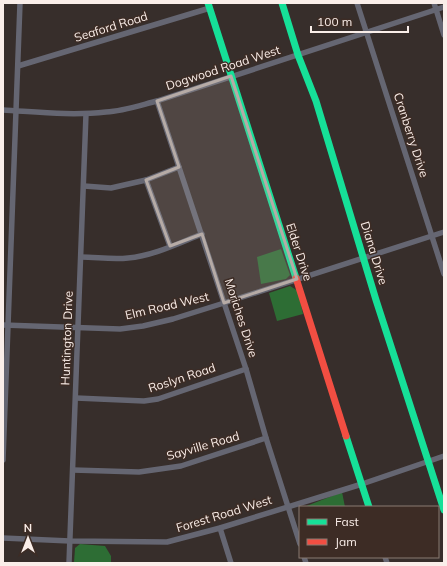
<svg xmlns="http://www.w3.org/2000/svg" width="447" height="566" font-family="Mulish,sans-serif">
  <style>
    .forest { fill: #2d6d34 }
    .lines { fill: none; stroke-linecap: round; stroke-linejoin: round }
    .street { stroke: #656672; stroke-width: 5.5 }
    .fast { stroke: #16e098; stroke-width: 7 }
    .jam { stroke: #f24e42; stroke-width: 7 }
    .marked { fill: #b6aba6; fill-opacity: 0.2; stroke: #b6aba6; stroke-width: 3; stroke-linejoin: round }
    .labels { text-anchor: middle; stroke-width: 3; stroke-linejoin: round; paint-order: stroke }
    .street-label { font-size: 12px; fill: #faeee9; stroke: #3d2c25 }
  </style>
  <rect width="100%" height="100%" fill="#372e2b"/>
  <!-- forest -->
  <g class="forest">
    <path d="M281,249L290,275L286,279L261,284L257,257Z"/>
    <path d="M290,286L298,291L303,314L277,321L269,293Z"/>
    <path d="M342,492L345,507H304Z"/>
    <path d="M80,544L105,546L111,556V563H74L75,548Z"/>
  </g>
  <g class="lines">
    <!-- street -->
    <g class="street">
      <path d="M357,3L444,274"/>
      <path d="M434,3L444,35"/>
      <path d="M18,66L210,8"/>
      <path d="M157,101L246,369L266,438L300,544"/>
      <path d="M3,110C37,112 72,116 106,112C123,111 141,105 157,101L444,7"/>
      <path d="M146,180L170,246"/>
      <path d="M84,186L111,188L146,180L179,167"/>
      <path d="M81,257C96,257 113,260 128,258C153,256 179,243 202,234"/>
      <path d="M3,325L120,329L143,326L173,319L224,303L444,232"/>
      <path d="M76,398L144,401L158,399L246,369"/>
      <path d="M3,460L20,3"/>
      <path d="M73,470L139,472L181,466L266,438"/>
      <path d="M220,528L231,563"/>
      <path d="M3,538L70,541L167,542L220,528L362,484L444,456"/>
      <path d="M304,557L306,563"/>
      <path d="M385,557L387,563"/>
      <path d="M69,563L86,114"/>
    </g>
    <!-- fast -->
    <g class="fast">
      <path d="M208,3L296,278"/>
      <path d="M282,3L298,55L316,101L376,300L444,510"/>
      <path d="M346,436L369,507"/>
    </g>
    <!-- jam -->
    <path class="jam" d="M296,278L346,436"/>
  </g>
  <!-- marked area -->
  <path class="marked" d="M231,76L297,279L224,303L202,234L170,246L146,180L179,167L157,101Z"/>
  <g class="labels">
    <!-- street labels -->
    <g class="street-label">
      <text transform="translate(111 27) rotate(-17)" y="4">Seaford Road</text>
      <text transform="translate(223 68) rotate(-18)" y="4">Dogwood Road West</text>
      <text transform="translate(411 135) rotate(72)" y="4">Cranberry Drive</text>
      <text transform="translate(299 252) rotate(72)" y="4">Elder Drive</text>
      <text transform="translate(374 253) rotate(73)" y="4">Diana Drive</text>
      <text transform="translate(167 306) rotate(-13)" y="4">Elm Road West</text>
      <text transform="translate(241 318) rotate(72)" y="4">Moriches Drive</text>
      <text transform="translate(67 338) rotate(-88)" y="4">Huntington Drive</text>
      <text transform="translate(182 378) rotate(-18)" y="4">Roslyn Road</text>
      <text transform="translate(203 446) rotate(-16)" y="4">Sayville Road</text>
      <text transform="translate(224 514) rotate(-17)" y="4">Forest Road West</text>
    </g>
  </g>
  <!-- border -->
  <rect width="447" height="566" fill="none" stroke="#faeee9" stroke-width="8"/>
  <!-- legend -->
  <rect x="299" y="506" width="140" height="52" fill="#3d2c25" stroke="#897a73"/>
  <rect x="307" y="519" width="20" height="6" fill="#16e098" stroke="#897a73"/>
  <text x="335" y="526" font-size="12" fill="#faeee9">Fast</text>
  <rect x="307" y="539" width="20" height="6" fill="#f24e42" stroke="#897a73"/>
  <text x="335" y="546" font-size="12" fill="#faeee9">Jam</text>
  <!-- north arrow -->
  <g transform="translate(28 538)" stroke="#3d2c25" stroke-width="3" paint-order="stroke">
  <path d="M0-3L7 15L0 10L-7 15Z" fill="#faeee9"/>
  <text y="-6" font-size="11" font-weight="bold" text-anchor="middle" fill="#faeee9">N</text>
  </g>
  <!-- scale -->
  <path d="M311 26v6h97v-6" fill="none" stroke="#faeee9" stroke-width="2"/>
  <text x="317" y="26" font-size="12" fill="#faeee9" stroke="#3d2c25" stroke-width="3" paint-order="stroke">100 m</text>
</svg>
